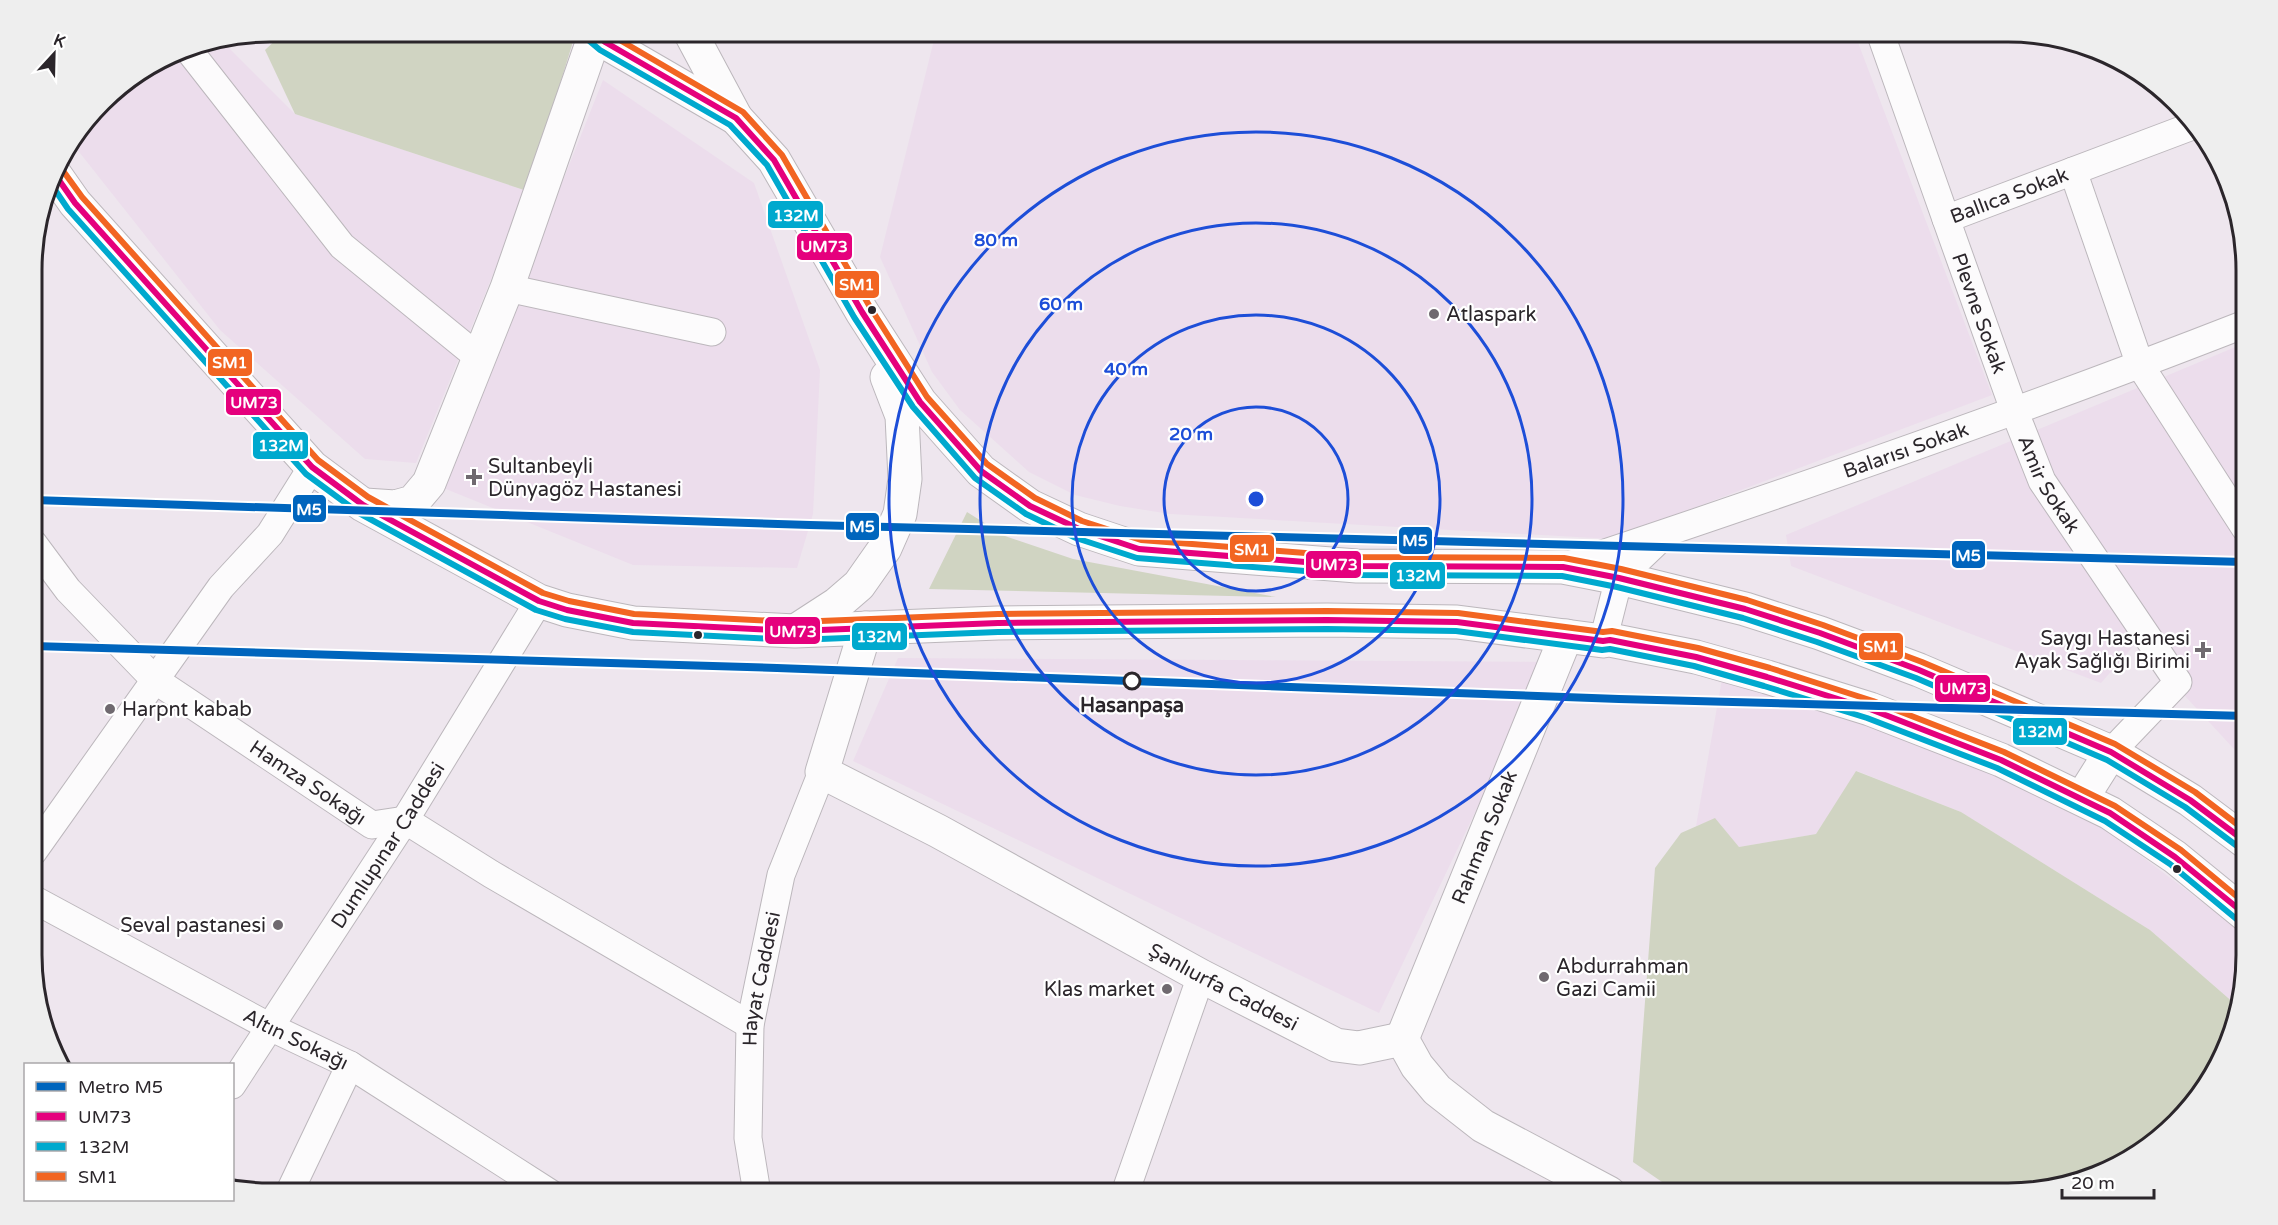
<svg xmlns="http://www.w3.org/2000/svg" width="2278" height="1225" font-family="'Varela Round',sans-serif">
  <style>
    .built { fill: #ecddec }
    .green { fill: #d0d4c2 }
    .lines { fill: none; stroke-linecap: round; stroke-linejoin: round }
    .street-casing { stroke: #bcb7bc; stroke-width: 29 }
    .secondary-casing { stroke: #bcb7bc; stroke-width: 35 }
    .primary-casing { stroke: #bcb7bc; stroke-width: 35 }
    .highway-casing { stroke: #bcb7bc; stroke-width: 35 }
    .street { stroke: #fcfbfc; stroke-width: 27 }
    .secondary { stroke: #fcfbfc; stroke-width: 33 }
    .primary { stroke: #fcfbfc; stroke-width: 33 }
    .highway { stroke: #fcfbfc; stroke-width: 33 }
    .bus-1-casing { stroke: #fff; stroke-width: 10 }
    .bus-2-casing { stroke: #fff; stroke-width: 10 }
    .bus-3-casing { stroke: #fff; stroke-width: 10 }
    .bus-1 { stroke: #e5007d; stroke-width: 6 }
    .bus-2 { stroke: #00a9ce; stroke-width: 6 }
    .bus-3 { stroke: #f26522; stroke-width: 6 }
    .metro-1-casing { stroke: #fff; stroke-width: 12 }
    .metro-1 { stroke: #0065bd; stroke-width: 8 }
    .ring { fill: none; stroke: #1d4ed8; stroke-width: 3 }
    .bus-dot { fill: #2b262b; stroke: #fff; stroke-width: 2 }
    .poi-dot { fill: #6f696f; stroke: #fff; stroke-width: 2 }
    .stop-dot { fill: #fff; stroke: #2b262b; stroke-width: 3 }
    .labels { text-anchor: middle; stroke-width: 4.5; stroke-linejoin: round; paint-order: stroke }
    .street-label { font-size: 20px; fill: #2b262b; stroke: #fff }
    .poi-label { font-size: 20px; fill: #2b262b; stroke: #fff; text-anchor: start }
    .stop-label { font-size: 20px; font-weight: bold; fill: #2b262b; stroke: #fff }
    .rim { fill: none; stroke: #2b262b; stroke-width: 3 }
    .centre { fill: #1d4ed8; stroke: #fff; stroke-width: 3 }
    .ring-label { font-size: 18px; text-anchor: middle; font-weight: bold; fill: #1d4ed8; stroke: #fff; stroke-width: 4.5; stroke-linejoin: round; paint-order: stroke }
    .line-badge { stroke: #fff; stroke-width: 2 }
    .badge-label { font-size: 16px; text-anchor: middle; font-weight: bold; fill: #fff }
  </style>
  <rect width="100%" height="100%" fill="#eee6ee"/>
  <!-- built -->
  <g class="built">
    <path d="M936,32H1854L1992,395L1612,539L1170,514L1120,506L1075,495L1029,472L960,410L932,372L880,257Z"/>
    <path d="M222,41L295,114L527,191L416,463L365,459L220,330L72,143L113,91L179,50Z"/>
    <path d="M603,80L754,183L820,370L813,514L797,568L633,565L441,487Z"/>
    <path d="M2245,343L2246,762L2136,643L2101,683L1791,566L1786,535Z"/>
    <path d="M898,658L1547,662L1379,1013L853,761Z"/>
    <path d="M1722,679L1979,759L2092,819L2246,935V955L2235,1004L2150,930L1961,812L1857,771L1816,834L1739,847L1715,819L1696,826Z"/>
  </g>
  <!-- green -->
  <g class="green">
    <path d="M284,32H576L527,191L295,114L265,50Z"/>
    <path d="M967,512L1005,536L1073,559L1276,597L929,589Z"/>
    <path d="M1856,771L1961,812L2150,930L2235,1004L2222,1061L2187,1112L2140,1153L2084,1181L2023,1193H1678L1633,1162L1655,868L1681,833L1715,818L1739,847L1816,834Z"/>
  </g>
  <g class="lines">
    <!-- street casing -->
    <g class="street-casing">
      <g id="street">
        <path id="s1" d="M1890,32L1881,35L1946,219L2195,125"/>
        <path d="M187,48L342,246L478,357"/>
        <path d="M2073,171L2140,365L2245,528"/>
        <path id="s2" d="M1946,219L2014,410L2042,481L2178,682L2111,752"/>
        <path d="M507,288L712,332"/>
        <path id="s3" d="M33,543L68,590L155,680L372,825L405,820L491,874L750,1025"/>
        <path id="s4" d="M1563,567C1792,491 2020,412 2245,324"/>
        <path d="M1603,641L1619,578L1661,538"/>
        <path d="M33,852L221,587L270,534L312,467"/>
        <path id="s5" d="M33,899L270,1027L350,1065L550,1193"/>
        <path id="s6" d="M232,1085L405,820L539,601"/>
        <path d="M289,1193L350,1065"/>
        <path id="s7" d="M757,1193L748,1138L750,1025L781,875L822,772"/>
        <path d="M1125,1193L1201,976"/>
      </g>
    </g>
    <!-- secondary casing -->
    <g class="secondary-casing">
      <g id="secondary">
        <path id="s8" d="M866,628L822,772L938,831L1201,976L1336,1045L1359,1048L1402,1039"/>
        <path id="s9" d="M1402,1039L1566,636"/>
        <path d="M1402,1039L1417,1066L1437,1090L1483,1126L1609,1193"/>
      </g>
    </g>
    <!-- primary casing -->
    <g class="primary-casing">
      <g id="primary">
        <path d="M591,32L605,42L736,118L774,160L862,312L920,402L981,471L1030,506L1079,529L1139,549L1357,566L1563,567L1619,578L1745,609L1820,633L1919,670L2111,752L2190,800L2246,842"/>
        <path d="M54,173L75,203L312,467L363,505L539,601L567,610L633,623L795,631L998,623L1327,620L1457,622L1603,641L1610,640L1696,657L1767,677L1870,709L2001,760L2110,813L2175,857L2246,915"/>
        <path d="M365,505L395,507L413,502L429,483L507,288L596,32"/>
        <path d="M797,630L837,604L859,585L885,548L900,514L905,479L902,416L887,377"/>
        <path d="M2082,798L2111,752"/>
      </g>
    </g>
    <!-- highway casing -->
    <g class="highway-casing">
      <path id="highway" d="M690,32L736,118"/>
    </g>
    <!-- street -->
    <use href="#street" class="street"/>
    <!-- secondary -->
    <use href="#secondary" class="secondary"/>
    <!-- primary -->
    <use href="#primary" class="primary"/>
    <!-- highway -->
    <use href="#highway" class="highway"/>
    <!-- bus-1 casing -->
    <g class="bus-1-casing">
      <g id="bus-1">
        <path d="M593,32L605,42L736,118L774,160L862,312L920,402L981,471L1030,506L1079,529L1139,549L1357,566L1563,567L1619,578L1745,609L1820,633L1919,670L2111,752L2190,800L2246,842"/>
        <path d="M54,173L75,203L312,467L363,505L539,601L567,610L633,623L795,631L998,623L1327,620L1457,622L1603,641L1610,640L1696,657L1767,677L1870,709L2001,760L2110,813L2175,857L2246,915"/>
      </g>
    </g>
    <!-- bus-2 casing -->
    <g class="bus-2-casing">
      <g id="bus-2">
        <path d="M587,39L600,50L730,125L767,165L854,317L913,407L975,478L1026,514L1076,538L1137,558L1356,575L1562,576L1617,587L1743,618L1817,642L1916,678L2107,760L2185,807L2241,849"/>
        <path d="M51,184L68,209L306,474L359,513L536,610L565,619L633,632L795,640L998,632L1327,629L1456,631L1602,650L1610,649L1694,666L1764,686L1867,718L1997,768L2105,821L2170,864L2240,922"/>
      </g>
    </g>
    <!-- bus-3 casing -->
    <g class="bus-3-casing">
      <g id="bus-3">
        <path d="M606,32L743,112L782,155L870,307L927,397L987,464L1035,498L1082,521L1141,540L1357,557L1564,558L1621,569L1747,600L1823,625L1922,662L2115,744L2195,792L2246,831"/>
        <path d="M61,168L82,197L318,460L368,497L543,593L569,601L634,614L795,622L998,614L1327,611L1458,613L1603,632L1612,631L1698,648L1770,668L1873,701L2004,752L2115,806L2181,850L2246,904"/>
      </g>
    </g>
    <!-- bus-1 -->
    <use href="#bus-1" class="bus-1"/>
    <!-- bus-2 -->
    <use href="#bus-2" class="bus-2"/>
    <!-- bus-3 -->
    <use href="#bus-3" class="bus-3"/>
    <!-- metro-1 casing -->
    <g class="metro-1-casing">
      <g id="metro-1">
        <path d="M33,500L810,525L2245,562"/>
        <path d="M33,646L777,668L1619,699L2246,716"/>
      </g>
    </g>
    <!-- metro-1 -->
    <use href="#metro-1" class="metro-1"/>
  </g>
  <!-- distance rings -->
  <g class="ring">
    <circle cx="1256" cy="499" r="92"/>
    <circle cx="1256" cy="499" r="184"/>
    <circle cx="1256" cy="499" r="276"/>
    <circle cx="1256" cy="499" r="367"/>
  </g>
  <!-- markers -->
  <g class="bus-dot">
    <circle cx="872" cy="310" r="5"/>
    <circle cx="698" cy="635" r="5"/>
    <circle cx="2177" cy="869" r="5"/>
  </g>
  <g class="poi-dot">
    <circle cx="1434" cy="314" r="6"/>
    <path d="M471 468h6v6h6v6h-6v6h-6v-6h-6v-6h6z"/>
    <path d="M2200 641h6v6h6v6h-6v6h-6v-6h-6v-6h6z"/>
    <circle cx="110" cy="709" r="6"/>
    <circle cx="278" cy="925" r="6"/>
    <circle cx="1544" cy="977" r="6"/>
    <circle cx="1167" cy="989" r="6"/>
  </g>
  <circle class="stop-dot" cx="1132" cy="681" r="8"/>
  <g class="labels">
    <!-- street labels -->
    <g class="street-label">
      <text dy="7" stroke="none"><textPath href="#s1" startOffset="272">Ballıca Sokak</textPath></text>
      <text dy="7" stroke="none"><textPath href="#s2" startOffset="100">Plevne Sokak</textPath></text>
      <text dy="7" stroke="none"><textPath href="#s4" startOffset="362">Balarısı Sokak</textPath></text>
      <text dy="7" stroke="none"><textPath href="#s2" startOffset="285">Amir Sokak</textPath></text>
      <text dy="7" stroke="none"><textPath href="#s3" startOffset="368">Hamza Sokağı</textPath></text>
      <text dy="7" stroke="none"><textPath href="#s9" startOffset="218">Rahman Sokak</textPath></text>
      <text dy="7" stroke="none"><textPath href="#s6" startOffset="286">Dumlupınar Caddesi</textPath></text>
      <text dy="7" stroke="none"><textPath href="#s7" startOffset="216">Hayat Caddesi</textPath></text>
      <text dy="7" stroke="none"><textPath href="#s8" startOffset="606">Şanlıurfa Caddesi</textPath></text>
      <text dy="7" stroke="none"><textPath href="#s5" startOffset="298">Altın Sokağı</textPath></text>
    </g>
    <!-- poi labels -->
    <g class="poi-label">
      <text x="1446" y="321">Atlaspark</text>
      <text x="488" y="473">Sultanbeyli<tspan x="488" dy="23">Dünyagöz Hastanesi</tspan></text>
      <text x="2190" y="645" text-anchor="end">Saygı Hastanesi<tspan x="2190" dy="23">Ayak Sağlığı Birimi</tspan></text>
      <text x="122" y="716">Harpnt kabab</text>
      <text x="266" y="932" text-anchor="end">Seval pastanesi</text>
      <text x="1556" y="973">Abdurrahman<tspan x="1556" dy="23">Gazi Camii</tspan></text>
      <text x="1155" y="996" text-anchor="end">Klas market</text>
    </g>
    <!-- stop labels -->
    <g class="stop-label">
      <text x="1132" y="712">Hasanpaşa</text>
    </g>
  </g>
  <!-- crop -->
  <path d="M0 0H2278V1225H0ZM270 42H2008A228 228 0 0 1 2236 270V955A228 228 0 0 1 2008 1183H270A228 228 0 0 1 42 955V270A228 228 0 0 1 270 42Z" fill="#eee" fill-rule="evenodd"/>
  <path class="rim" d="M270 42H2008A228 228 0 0 1 2236 270V955A228 228 0 0 1 2008 1183H270A228 228 0 0 1 42 955V270A228 228 0 0 1 270 42Z"/>
  <circle cx="1256" cy="499" r="9" class="centre"/>
  <g class="ring-label">
    <text x="996" y="246">80 m</text>
    <text x="1061" y="310">60 m</text>
    <text x="1126" y="375">40 m</text>
    <text x="1191" y="440">20 m</text>
  </g>
  <g class="line-badge">
    <rect x="767" y="200" width="57" height="29" rx="6" fill="#00a9ce"/>
    <rect x="796" y="232" width="57" height="29" rx="6" fill="#e5007d"/>
    <rect x="834" y="270" width="46" height="29" rx="6" fill="#f26522"/>
    <rect x="207" y="348" width="46" height="29" rx="6" fill="#f26522"/>
    <rect x="225" y="388" width="57" height="28" rx="6" fill="#e5007d"/>
    <rect x="252" y="431" width="57" height="29" rx="6" fill="#00a9ce"/>
    <rect x="292" y="494" width="35" height="29" rx="6" fill="#0065bd"/>
    <rect x="845" y="512" width="35" height="29" rx="6" fill="#0065bd"/>
    <rect x="1398" y="526" width="35" height="29" rx="6" fill="#0065bd"/>
    <rect x="1229" y="534" width="46" height="29" rx="6" fill="#f26522"/>
    <rect x="1951" y="540" width="35" height="29" rx="6" fill="#0065bd"/>
    <rect x="1305" y="550" width="57" height="29" rx="6" fill="#e5007d"/>
    <rect x="1389" y="561" width="57" height="29" rx="6" fill="#00a9ce"/>
    <rect x="764" y="616" width="57" height="29" rx="6" fill="#e5007d"/>
    <rect x="851" y="622" width="57" height="29" rx="6" fill="#00a9ce"/>
    <rect x="1858" y="632" width="46" height="29" rx="6" fill="#f26522"/>
    <rect x="1934" y="674" width="57" height="29" rx="6" fill="#e5007d"/>
    <rect x="2012" y="717" width="56" height="29" rx="6" fill="#00a9ce"/>
  </g>
  <g class="badge-label">
    <text x="796" y="221">132M</text>
    <text x="824" y="252">UM73</text>
    <text x="857" y="290">SM1</text>
    <text x="230" y="368">SM1</text>
    <text x="254" y="408">UM73</text>
    <text x="281" y="451">132M</text>
    <text x="309" y="515">M5</text>
    <text x="862" y="532">M5</text>
    <text x="1415" y="546">M5</text>
    <text x="1252" y="555">SM1</text>
    <text x="1968" y="561">M5</text>
    <text x="1334" y="570">UM73</text>
    <text x="1418" y="581">132M</text>
    <text x="793" y="637">UM73</text>
    <text x="879" y="642">132M</text>
    <text x="1881" y="652">SM1</text>
    <text x="1963" y="694">UM73</text>
    <text x="2040" y="737">132M</text>
  </g>
  <!-- legend -->
  <rect x="24" y="1063" width="210" height="138" fill="#ffffff" stroke="#aaa8aa" stroke-width="1.5"/>
  <rect x="36" y="1082" width="30" height="9" fill="#0065bd" stroke="#aaa8aa" stroke-width="1.5"/>
  <text x="78" y="1093" font-size="18" fill="#2b262b">Metro M5</text>
  <rect x="36" y="1112" width="30" height="9" fill="#e5007d" stroke="#aaa8aa" stroke-width="1.5"/>
  <text x="78" y="1123" font-size="18" fill="#2b262b">UM73</text>
  <rect x="36" y="1142" width="30" height="9" fill="#00a9ce" stroke="#aaa8aa" stroke-width="1.5"/>
  <text x="78" y="1153" font-size="18" fill="#2b262b">132M</text>
  <rect x="36" y="1172" width="30" height="9" fill="#f26522" stroke="#aaa8aa" stroke-width="1.5"/>
  <text x="78" y="1183" font-size="18" fill="#2b262b">SM1</text>
  <!-- north arrow -->
  <g transform="translate(54 54) rotate(22)" stroke="#ffffff" stroke-width="4.5" paint-order="stroke">
  <path d="M0-4.5L10 22L0 15L-10 22Z" fill="#2b262b"/>
  <text y="-9" font-size="16" font-weight="bold" text-anchor="middle" fill="#2b262b">K</text>
  </g>
  <!-- scale -->
  <path d="M2062 1189v9h92v-9" fill="none" stroke="#2b262b" stroke-width="3"/>
  <text x="2071" y="1189" font-size="18" fill="#2b262b" stroke="#ffffff" stroke-width="4.5" paint-order="stroke">20 m</text>
</svg>
